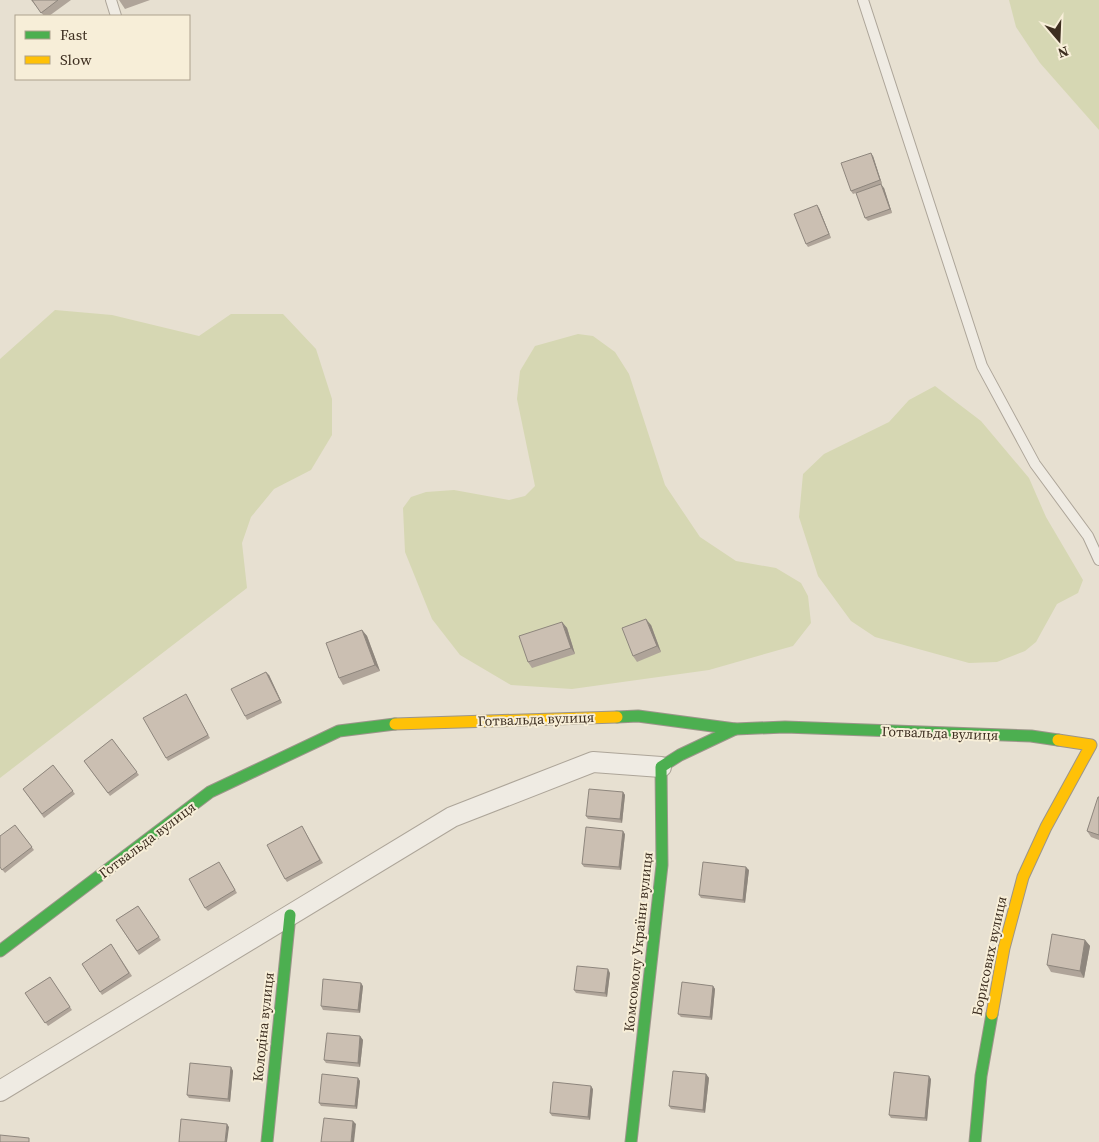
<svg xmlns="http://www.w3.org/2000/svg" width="1099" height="1142" font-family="'Source Serif 4',serif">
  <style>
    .green { fill: #d6d7b3 }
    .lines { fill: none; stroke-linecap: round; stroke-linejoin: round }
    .lane-casing { stroke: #ada599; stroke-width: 12 }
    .street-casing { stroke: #ada599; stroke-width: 22 }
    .fast-casing { stroke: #9c958a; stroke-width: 13 }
    .slow-casing { stroke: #9c958a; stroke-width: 13 }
    .lane { stroke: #efebe3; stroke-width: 10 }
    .street { stroke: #efebe3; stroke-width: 20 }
    .fast { stroke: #4caf50; stroke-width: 11 }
    .slow { stroke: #ffc107; stroke-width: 11 }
    .wall { fill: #afa499 }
    .shaded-wall { fill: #8e867d }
    .building { fill: #cbbfb2; stroke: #8e867d }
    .labels { text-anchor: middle; stroke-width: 4; stroke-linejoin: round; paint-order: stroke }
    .street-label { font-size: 14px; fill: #3d2e20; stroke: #f7eed8 }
  </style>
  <rect width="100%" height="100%" fill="#e7e0d1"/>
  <!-- green -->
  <g class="green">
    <path d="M1009,0H1099V130L1040,63L1016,27Z"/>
    <path d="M55,310L112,315L199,336L231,314H283L316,349L332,399V435L311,470L274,489L251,517L242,543L247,588L0,778V359Z"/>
    <path d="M578,334L593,336L615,352L629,374L665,485L700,537L736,561L776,568L801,583L808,596L811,623L793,646L709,670L572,689L511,685L460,655L432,619L405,552L403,508L411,497L426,492L454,490L509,500L525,496L535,486L517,399L520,371L535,346Z"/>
    <path d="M935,386L981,421L1029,478L1046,517L1083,580L1078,593L1057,604L1036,642L1025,651L997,662L969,663L875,637L851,621L818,576L799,517L803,474L824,454L889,422L909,400Z"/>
  </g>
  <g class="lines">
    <!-- lane casing -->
    <g class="lane-casing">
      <g id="lane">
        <path d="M111,0L116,16"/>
        <path d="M863,0L982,366L1035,464L1088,536L1099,560"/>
      </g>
    </g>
    <!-- street casing -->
    <g class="street-casing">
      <path id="street" d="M0,1091L452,817L593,762L661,767"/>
    </g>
    <!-- fast casing -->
    <g class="fast-casing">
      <g id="fast">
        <path d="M617,717L638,716L735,729L785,727L1031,736L1058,740"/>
        <path d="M0,951L210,792L339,731L395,724"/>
        <path d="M267,1142L290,915"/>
        <path d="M631,1142L662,865L661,767L680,755L735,729"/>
        <path d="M975,1142L981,1076L992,1014"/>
      </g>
    </g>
    <!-- slow casing -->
    <g class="slow-casing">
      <g id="slow">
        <path d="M395,724L617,717"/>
        <path d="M992,1014L1004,948L1023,877L1046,827L1091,745L1058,740"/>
      </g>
    </g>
    <!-- lane -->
    <use href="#lane" class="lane"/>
    <!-- street -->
    <use href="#street" class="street"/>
    <!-- fast -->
    <use href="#fast" class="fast"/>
    <!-- slow -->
    <use href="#slow" class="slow"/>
  </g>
  <!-- wall -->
  <g class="wall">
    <path d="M31,0H71L49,16H44Z"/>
    <path d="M119,0H150L125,9Z"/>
    <path d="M873,156L882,184L853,194L851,191Z"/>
    <path d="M884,188L892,213L868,221L865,218Z"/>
    <path d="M819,208L831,238L808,247L806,244Z"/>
    <path d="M562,622L567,628L575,654L532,668L528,662Z"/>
    <path d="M651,625L661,652L637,662L633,656Z"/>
    <path d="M362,630L367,636L380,671L343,685L339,678Z"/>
    <path d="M269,675L282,703L247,720L245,716Z"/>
    <path d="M186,694L210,738L168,761L166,758Z"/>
    <path d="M112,739L139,775L110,796L84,761Z"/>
    <path d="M53,765L75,794L44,818L23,789Z"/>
    <path d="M623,792L625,795L622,823L588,819L586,816Z"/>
    <path d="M1099,797V840L1091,837L1087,831Z"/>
    <path d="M15,825L34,850L5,873L0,867Z"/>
    <path d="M302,826L323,863L287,882L285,879Z"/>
    <path d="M625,834L621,870L584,867L582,864Z"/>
    <path d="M221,865L237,893L208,911L205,908Z"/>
    <path d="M749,870L745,903L701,898L699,895Z"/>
    <path d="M138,906L161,940L139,955L116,920Z"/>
    <path d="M1085,940L1090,946L1084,978L1051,972L1047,965Z"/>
    <path d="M111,944L132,976L102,995L82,964Z"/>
    <path d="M610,973L607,997L576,993L574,990Z"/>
    <path d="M50,977L72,1010L48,1026L25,993Z"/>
    <path d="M363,986L360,1013L323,1010L321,1006Z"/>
    <path d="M713,986L715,989L712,1020L681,1017L678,1014Z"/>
    <path d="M360,1036L363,1040L360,1067L326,1063L324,1060Z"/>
    <path d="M231,1067L233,1071L230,1102L189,1098L187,1095Z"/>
    <path d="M706,1074L709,1078L705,1113L671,1109L669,1106Z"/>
    <path d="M358,1078L360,1081L357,1109L321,1106L319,1103Z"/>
    <path d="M931,1079L927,1121L891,1118L889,1115Z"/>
    <path d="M593,1089L590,1120L552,1116L550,1113Z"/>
  </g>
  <!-- shaded-wall -->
  <g class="shaded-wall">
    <path d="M871,153L873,156L882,184L880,180Z"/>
    <path d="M881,184L884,188L892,213L890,209Z"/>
    <path d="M817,205L819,208L831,238L829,234Z"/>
    <path d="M646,619L651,625L661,652L657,646Z"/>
    <path d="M562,622L567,628L575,654L571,648Z"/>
    <path d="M362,630L367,636L380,671L375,665Z"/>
    <path d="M266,672L269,675L282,703L280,700Z"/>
    <path d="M623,792L625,795L622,823L620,819Z"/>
    <path d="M623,831L625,834L621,870L619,867Z"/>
    <path d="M746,867L749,870L745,903L743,900Z"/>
    <path d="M1085,940L1090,946L1084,978L1080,971Z"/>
    <path d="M608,969L610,973L607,997L605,993Z"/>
    <path d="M361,983L363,986L360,1013L358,1010Z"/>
    <path d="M713,986L715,989L712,1020L710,1017Z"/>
    <path d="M360,1036L363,1040L360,1067L358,1063Z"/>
    <path d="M231,1067L233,1071L230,1102L228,1099Z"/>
    <path d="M706,1074L709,1078L705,1113L703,1110Z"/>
    <path d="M929,1076L931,1079L927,1121L925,1118Z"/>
    <path d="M358,1078L360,1081L357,1109L355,1106Z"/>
    <path d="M591,1086L593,1089L590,1120L588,1117Z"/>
    <path d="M353,1121L356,1124L354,1142H351Z"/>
    <path d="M227,1124L229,1127L227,1142H225Z"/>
  </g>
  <!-- building -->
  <g class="building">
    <path d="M32,0H58L41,13Z"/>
    <path d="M871,153L880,180L851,191L841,163Z"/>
    <path d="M881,184L890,209L865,218L856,193Z"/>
    <path d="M817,205L829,234L806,244L794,214Z"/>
    <path d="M646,619L657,646L633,656L622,628Z"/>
    <path d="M562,622L571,648L528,662L519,636Z"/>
    <path d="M362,630L375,665L339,678L326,643Z"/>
    <path d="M266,672L280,700L245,716L231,689Z"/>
    <path d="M186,694L208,735L166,758L143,718Z"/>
    <path d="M112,739L137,772L108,793L84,761Z"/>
    <path d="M53,765L73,791L42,814L23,789Z"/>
    <path d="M589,789L623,792L620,819L586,816Z"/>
    <path d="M1098,797H1099V835L1087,831Z"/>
    <path d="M15,825L32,847L2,870L0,867V836Z"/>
    <path d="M302,826L320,860L285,879L267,845Z"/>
    <path d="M586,827L623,831L619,867L582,864Z"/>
    <path d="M219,862L235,890L205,908L189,879Z"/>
    <path d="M703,862L746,867L743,900L699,895Z"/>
    <path d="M138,906L159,937L137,951L116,920Z"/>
    <path d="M1052,934L1085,940L1080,971L1047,965Z"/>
    <path d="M111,944L129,973L100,992L82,964Z"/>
    <path d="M577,966L608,969L605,993L574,990Z"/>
    <path d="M50,977L70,1007L45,1023L25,993Z"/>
    <path d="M323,979L361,983L358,1010L321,1006Z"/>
    <path d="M682,982L713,986L710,1017L678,1014Z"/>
    <path d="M327,1033L360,1036L358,1063L324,1060Z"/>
    <path d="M190,1063L231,1067L228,1099L187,1095Z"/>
    <path d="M673,1071L706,1074L703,1110L669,1106Z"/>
    <path d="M894,1072L929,1076L925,1118L889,1115Z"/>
    <path d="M322,1074L358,1078L355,1106L319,1103Z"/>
    <path d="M553,1082L591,1086L588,1117L550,1113Z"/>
    <path d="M324,1118L353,1121L351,1142H321Z"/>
    <path d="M181,1119L227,1124L225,1142H179Z"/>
    <path d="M0,1135L29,1138V1142H0Z"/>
  </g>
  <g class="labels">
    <!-- street labels -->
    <g class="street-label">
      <text transform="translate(536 719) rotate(-2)" y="5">Готвальда вулиця</text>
      <text transform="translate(940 733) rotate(2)" y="5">Готвальда вулиця</text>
      <text transform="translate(147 840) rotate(-37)" y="5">Готвальда вулиця</text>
      <text transform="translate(638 942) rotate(-84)" y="5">Комсомолу України вулиця</text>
      <text transform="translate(989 956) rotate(-78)" y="5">Борисових вулиця</text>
      <text transform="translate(263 1027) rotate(-84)" y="5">Колодіна вулиця</text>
    </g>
  </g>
  <!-- legend -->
  <rect x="15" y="15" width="175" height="65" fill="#f7eed8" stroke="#ada18e"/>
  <rect x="25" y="31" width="25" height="8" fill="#4caf50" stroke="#ada18e"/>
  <text x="60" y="40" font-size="15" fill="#3d2e20">Fast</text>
  <rect x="25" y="56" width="25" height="8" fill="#ffc107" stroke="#ada18e"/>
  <text x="60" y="65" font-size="15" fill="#3d2e20">Slow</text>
  <!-- north arrow -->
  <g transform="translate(1059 40) rotate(161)" stroke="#f7eed8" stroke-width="4" paint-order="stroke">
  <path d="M0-4L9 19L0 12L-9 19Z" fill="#3d2e20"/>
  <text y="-8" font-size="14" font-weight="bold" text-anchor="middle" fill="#3d2e20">N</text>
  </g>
</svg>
